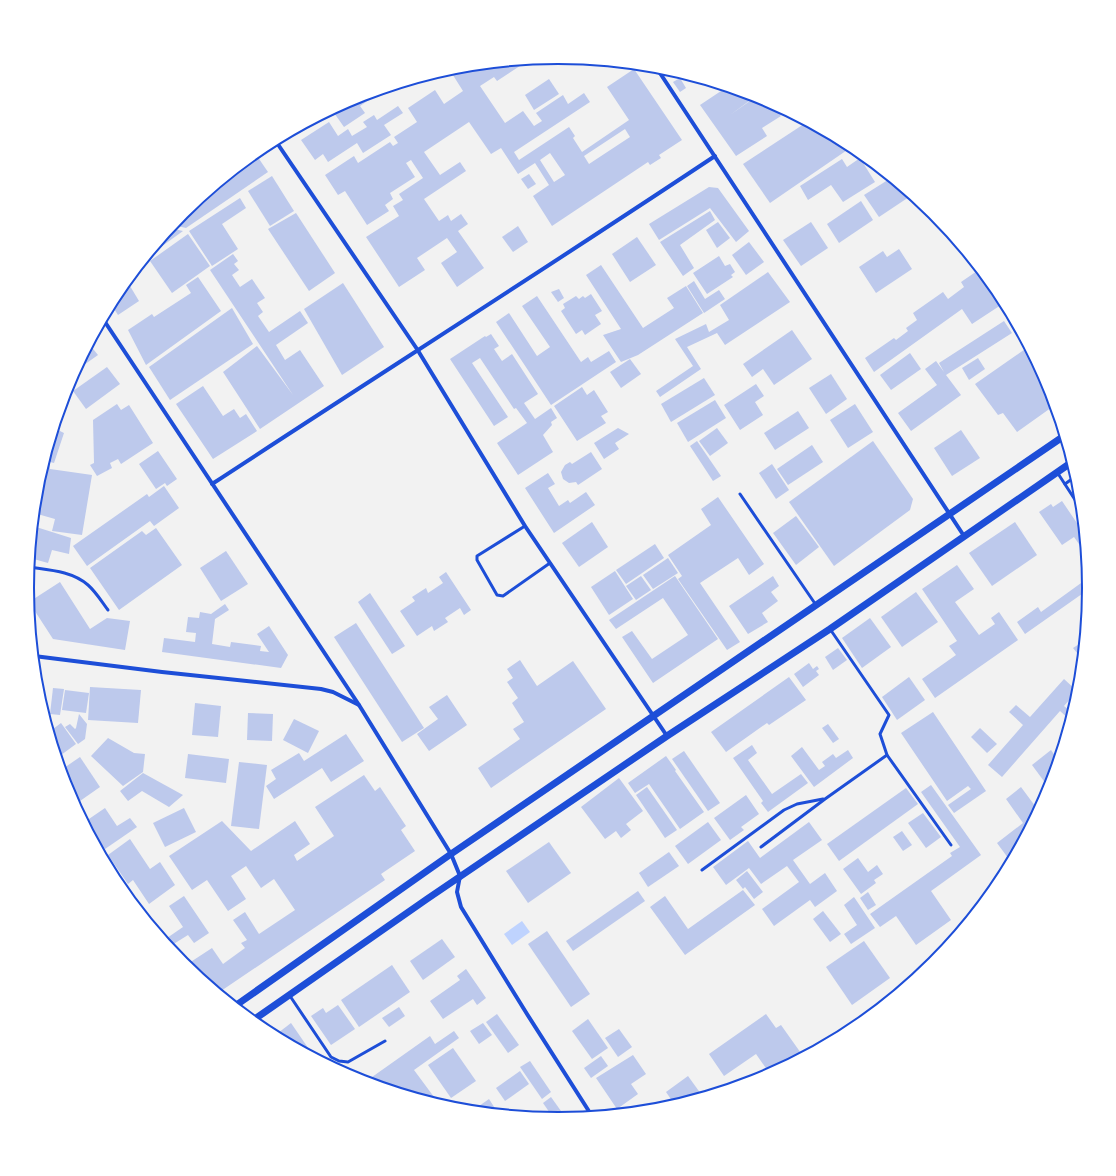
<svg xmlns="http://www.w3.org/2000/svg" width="1116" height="1176" font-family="'PT Sans',sans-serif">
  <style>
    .water { fill: #bfd3fe }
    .building { fill: #bdc9ec; fill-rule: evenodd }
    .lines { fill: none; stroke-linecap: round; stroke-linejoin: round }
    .service { stroke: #1d4ed8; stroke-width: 3 }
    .minor { stroke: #1d4ed8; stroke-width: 4 }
    .tertiary { stroke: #1d4ed8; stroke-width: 7 }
    .rim { fill: none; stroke: #1d4ed8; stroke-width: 2 }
  </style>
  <rect width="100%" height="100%" fill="#f2f2f2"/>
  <!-- water -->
  <path class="water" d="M522,921L530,932L512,945L504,934Z"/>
  <!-- building -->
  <g class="building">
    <path d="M529,60L497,81L494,77L480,86L505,123L523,111L534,126L542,121L536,113L563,95L568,104L584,93L590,102L514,152L519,160L569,127L575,136L573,138L582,152L629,120L607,87L634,69L682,140L659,155L661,158L650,165L648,162L552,226L533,196L549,185L535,163L518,174L501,148L491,154L469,122L424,152L440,175L460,162L466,171L424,199L439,221L448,215L451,221L461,214L468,224L458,231L484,268L457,287L441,263L457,252L447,238L417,258L425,270L399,287L366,237L399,216L393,206L403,200L399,194L423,178L411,160L406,163L415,177L390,193L393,199L385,205L389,211L367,225L345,191L338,195L325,175L354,156L358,163L390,142L393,146L398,143L394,137L417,122L408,108L435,90L444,104L463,91L451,72L459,67ZM625,129L630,137L589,164L584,156ZM550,153L565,175L554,182L540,160Z"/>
    <path d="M680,78L686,88L680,92L673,82Z"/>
    <path d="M549,79L559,94L534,110L525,95Z"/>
    <path d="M727,87L756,96L730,115L757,96L770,102L781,116L762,128L767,136L736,156L700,105Z"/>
    <path d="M385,89L360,106L365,113L344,127L332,110L355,97Z"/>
    <path d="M398,106L403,113L384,125L391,135L363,153L357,143L328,162L323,154L315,160L301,140L329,122L338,136L348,129L352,136L367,127L363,122L374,115L377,120Z"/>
    <path d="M807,122L853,146L770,203L743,164Z"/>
    <path d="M255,153L268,172L186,228L173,225L183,212Z"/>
    <path d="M860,158L875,182L843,202L831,185L808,200L800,186L842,159L847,167Z"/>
    <path d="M529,174L536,184L528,189L521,179Z"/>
    <path d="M272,176L294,211L270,226L248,191Z"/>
    <path d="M891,178L912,195L879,217L864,195Z"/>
    <path d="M709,187L718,188L749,231L736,242L710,208L659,240L649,224Z"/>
    <path d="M240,198L246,208L222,224L238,249L212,266L189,231Z"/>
    <path d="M861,201L873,220L839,243L827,224Z"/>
    <path d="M926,206L934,213L936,215L933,217Z"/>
    <path d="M710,211L715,220L680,245L694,268L683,276L660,242Z"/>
    <path d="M296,213L335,273L309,291L268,229Z"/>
    <path d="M718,222L730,238L717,248L706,230Z"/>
    <path d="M811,222L828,248L801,266L783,240Z"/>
    <path d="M518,226L528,242L513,252L502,237Z"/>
    <path d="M170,228L183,231L147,257V256Z"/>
    <path d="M188,234L210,266L172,293L150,261Z"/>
    <path d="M637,237L656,265L630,282L612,254Z"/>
    <path d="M749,242L764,262L746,275L732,255Z"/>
    <path d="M899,249L912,269L876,293L859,267L883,251L887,257Z"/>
    <path d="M233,254L238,261L234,264L239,270L232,275L240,287L252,279L265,298L257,303L263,312L258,316L269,332L300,311L308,323L276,345L285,360L300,350L324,386L260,429L223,372L257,346L293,395L210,270Z"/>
    <path d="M719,256L725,266L730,264L735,272L731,275L733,277L707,294L693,273Z"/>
    <path d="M601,265L643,328L674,308L667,298L686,286L703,313L638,355L621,362L603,335L621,329L586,275Z"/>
    <path d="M980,269L1000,293L1019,330L1018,331L1001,305L972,324L962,309L874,372L865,358L894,338L896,340L908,331L906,328L917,320L913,313L943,292L948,299L964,287L961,282Z"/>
    <path d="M768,272L790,302L725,345L717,333L687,347L701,369L660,397L656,391L693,366L675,339L706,324L709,332L729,320L720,305Z"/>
    <path d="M198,277L221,311L146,365L128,330L152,314L154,317L191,293L186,285Z"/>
    <path d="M127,281L139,301L118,315L111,304L117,293Z"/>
    <path d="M694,281L705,299L719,290L725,299L704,313L687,286Z"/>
    <path d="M343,283L384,347L342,375L304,309Z"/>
    <path d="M559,289L564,298L558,302L551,292Z"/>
    <path d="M591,294L602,311L595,315L601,324L585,335L582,330L576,334L561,311L565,308L563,304L576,296L579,299L583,296L585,298Z"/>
    <path d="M537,296L581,362L588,357L591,362L609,351L616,362L551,405L496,322L509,313L537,356L550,347L522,306Z"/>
    <path d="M232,308L253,344L170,400L149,367Z"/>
    <path d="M1004,321L1012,333L946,375L961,395L911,431L898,413L937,385L925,369L936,361L944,372L939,363Z"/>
    <path d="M792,330L812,359L774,385L763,369L752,377L743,364Z"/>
    <path d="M491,334L499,346L494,349L502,361L512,354L538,394L524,403L535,419L551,408L557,418L551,422L552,425L543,435L553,452L518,475L497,443L527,423L516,408L514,409L480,358L472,363L508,417L494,426L450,359L485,336L486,337Z"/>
    <path d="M89,344L98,355L74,372L82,357Z"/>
    <path d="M1028,347L1049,385L1055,405L1017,432L1003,413L998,415L975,384Z"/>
    <path d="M910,353L921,369L891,390L880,375Z"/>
    <path d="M978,358L985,369L969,380L962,368Z"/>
    <path d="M630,359L641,374L621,388L610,372Z"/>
    <path d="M107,367L120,384L86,409L73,391Z"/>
    <path d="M831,374L847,399L826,414L809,388Z"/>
    <path d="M71,377L76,379L68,405L62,404L68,385Z"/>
    <path d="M704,378L715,395L671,422L661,404Z"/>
    <path d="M756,384L764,396L755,402L763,415L740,430L724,405Z"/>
    <path d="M203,386L223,416L234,409L240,418L246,414L257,431L213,459L176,404Z"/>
    <path d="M582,387L587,395L594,390L608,412L601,416L606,423L577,441L554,406Z"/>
    <path d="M715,400L726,418L688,442L677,423Z"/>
    <path d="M117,404L121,410L129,405L153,443L121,464L118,459L110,463L112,468L97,476L90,465L94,463L93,420Z"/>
    <path d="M855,404L873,432L848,448L830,420Z"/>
    <path d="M798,411L809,428L775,450L764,433Z"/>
    <path d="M54,428L64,433L54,463L50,462V469L92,475L82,535L52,531L55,519L34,513L37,484Z"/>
    <path d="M618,428L629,434L615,443L619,449L604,459L594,443Z"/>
    <path d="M717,428L728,443L710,456L699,441Z"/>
    <path d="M961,430L980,458L952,476L934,448Z"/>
    <path d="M697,441L721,476L713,481L690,446Z"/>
    <path d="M873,441L913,499L910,510L834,566L789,502Z"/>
    <path d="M812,445L823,462L788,485L777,469Z"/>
    <path d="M158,451L177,479L167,486L165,483L156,489L139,464Z"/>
    <path d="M591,452L602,469L578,485L576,482L569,483L563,479L561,472L565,465L570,462L572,464Z"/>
    <path d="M772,464L789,490L776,499L759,473Z"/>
    <path d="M548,473L555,484L548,488L559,506L568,500L570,503L586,492L595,505L554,533L525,488Z"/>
    <path d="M164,486L179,508L154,526L150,521L87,566L73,546L147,494L149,497Z"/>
    <path d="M718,497L764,564L749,575L738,558L700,583L740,642L727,650L678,579L682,576L668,555L711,525L701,509Z"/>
    <path d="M1062,501L1083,532L1086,554L1074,537L1062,545L1039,512L1051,504L1053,507Z"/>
    <path d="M796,516L819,547L796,565L773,533Z"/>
    <path d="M592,522L608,547L579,567L562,543Z"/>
    <path d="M1015,522L1037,555L992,586L969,553Z"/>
    <path d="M33,526L71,538L69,554L52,550L48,563L30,558Z"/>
    <path d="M156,528L182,565L119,610L90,568L142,531L146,535Z"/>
    <path d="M655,544L664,558L626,584L616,570Z"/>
    <path d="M226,551L248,584L221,601L200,568Z"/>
    <path d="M668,558L678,573L653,589L643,575Z"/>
    <path d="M957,565L974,589L955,602L979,635L995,624L991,618L999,612L1018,640L935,698L922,679L956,655L949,646L957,641L922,589Z"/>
    <path d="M615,571L633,599L609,615L591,587Z"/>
    <path d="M446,572L471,610L464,615L460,608L445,618L448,622L434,631L432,626L417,636L400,611L415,601L412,597L426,588L428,593L443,583L439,577Z"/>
    <path d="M641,576L651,590L636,600L626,586Z"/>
    <path d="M675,576L718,639L653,683L622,637L632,631L652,659L688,635L663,598L616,629L609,620Z"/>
    <path d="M773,576L779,586L771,592L778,601L762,613L768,622L748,634L729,606Z"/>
    <path d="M1088,578L1089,589L1025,634L1017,622L1038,607L1041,612Z"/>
    <path d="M60,582L90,629L107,618L130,621L125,650L53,639L29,602Z"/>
    <path d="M916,592L938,622L902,647L881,617Z"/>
    <path d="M370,593L405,646L392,654L358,602Z"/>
    <path d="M225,604L229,610L215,619L212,644L230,647L231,642L261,646L260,651L269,652L257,634L269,626L288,655L281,668L162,652L164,638L195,642L196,633L186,632L188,617L199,618L200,612L211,614Z"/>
    <path d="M870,618L891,647L862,668L842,638Z"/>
    <path d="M356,623L424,728L402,742L334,637Z"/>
    <path d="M1084,641V643L1082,659L1073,648Z"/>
    <path d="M838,648L847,660L833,670L825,657Z"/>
    <path d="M520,660L537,686L573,661L606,709L491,788L478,768L520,739L513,729L524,722L512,703L518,698L507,682L513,678L507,669Z"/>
    <path d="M809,663L813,669L817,666L819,669L816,671L819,675L803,687L794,674Z"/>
    <path d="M789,677L806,700L769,725L767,723L726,752L711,732Z"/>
    <path d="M909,677L925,700L897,720L882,697Z"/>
    <path d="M1064,679L1077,691L1064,706L1070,711L1075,706L1070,720L1060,711L1002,777L988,765L1023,725L1009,712L1016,705L1030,717Z"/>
    <path d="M90,687L141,690L138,723L88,720Z"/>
    <path d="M53,688L64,689L60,715L50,714Z"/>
    <path d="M65,690L89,693L86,713L62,710Z"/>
    <path d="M447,695L467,725L429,751L417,734L438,719L429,707Z"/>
    <path d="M195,703L221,706L218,737L192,735Z"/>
    <path d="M933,712L986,791L954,813L948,805L971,789L968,786L947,801L901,733Z"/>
    <path d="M248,713L273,714L272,741L247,740Z"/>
    <path d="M79,714L87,724L85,739L78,744L65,727L70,724L75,729L76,728Z"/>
    <path d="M294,719L319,731L308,753L283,740Z"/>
    <path d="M61,723L76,744L57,758L53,744L56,741L49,732Z"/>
    <path d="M828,724L839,739L833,743L822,728Z"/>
    <path d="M980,728L997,744L987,753L971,737Z"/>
    <path d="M1066,733L1063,744L1059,738Z"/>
    <path d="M346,734L364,761L331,782L322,768L274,799L266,786L276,779L271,770L299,753L304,761Z"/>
    <path d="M108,738L134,753L145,754L143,772L123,786L91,756Z"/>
    <path d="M752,745L757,753L748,760L772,794L801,774L808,783L768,812L761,803L763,801L733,758Z"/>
    <path d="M802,747L819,770L825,766L822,762L833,754L836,758L848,750L853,758L814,787L791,756Z"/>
    <path d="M1051,750L1058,760L1049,788L1032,765Z"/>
    <path d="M684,751L720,803L708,811L672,759Z"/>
    <path d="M188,754L229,759L226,783L185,778Z"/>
    <path d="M666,756L676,770L675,771L704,812L680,829L649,784L635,793L628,783Z"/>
    <path d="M80,757L100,787L80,801L62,775L61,770Z"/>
    <path d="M239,762L267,765L259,829L231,826Z"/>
    <path d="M143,773L183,795L169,807L142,791L128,801L120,791Z"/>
    <path d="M364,775L375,791L380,787L406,826L401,830L415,851L381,874L385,880L218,993L186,965L212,948L223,964L245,948L241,943L247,940L233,920L245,912L259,934L295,910L274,879L261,888L246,866L231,876L246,899L228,911L207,880L192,890L169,856L222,821L251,851L295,821L310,844L294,855L297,861L334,836L315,807Z"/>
    <path d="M619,778L643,811L626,824L631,830L621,838L616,831L605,839L581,807Z"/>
    <path d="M931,785L981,855L931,891L951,920L916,945L896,916L880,927L870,914L952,856L950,853L960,847L921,792Z"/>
    <path d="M647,787L677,830L665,838L636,795Z"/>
    <path d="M1021,787L1038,810L1011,862L997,843L1023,823L1006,799Z"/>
    <path d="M906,788L918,804L839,861L827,844Z"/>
    <path d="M746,795L759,814L741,827L744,830L730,840L714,818Z"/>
    <path d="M105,808L117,826L130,818L137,827L105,849L86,821Z"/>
    <path d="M184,808L196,832L165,847L153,823Z"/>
    <path d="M923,813L941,837L926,848L908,823Z"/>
    <path d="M708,822L721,840L688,864L675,846Z"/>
    <path d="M809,822L822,840L793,860L810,884L825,873L837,891L815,907L810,900L774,926L762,909L799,882L787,866L761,884L749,868L726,885L713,867L748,841L760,858Z"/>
    <path d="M902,831L912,845L903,851L893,837Z"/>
    <path d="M130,839L150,869L160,862L175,885L149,904L133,880L128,884L108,855Z"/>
    <path d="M549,842L571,873L528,903L506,871Z"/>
    <path d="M669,852L679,866L648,887L639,873Z"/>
    <path d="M858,858L868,872L877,865L883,874L874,880L876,883L861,894L843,869Z"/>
    <path d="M747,871L763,892L754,899L745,887L743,889L736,880Z"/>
    <path d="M743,890L755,905L685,955L650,907L665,896L688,929Z"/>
    <path d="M638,891L645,901L573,951L566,941Z"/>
    <path d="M868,892L876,905L868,910L860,898Z"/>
    <path d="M184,896L209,933L194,943L188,935L172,945L167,938L183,927L169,906Z"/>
    <path d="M854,897L875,928L851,944L844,934L857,925L844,905Z"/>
    <path d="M823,911L841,934L830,942L813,919Z"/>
    <path d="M547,931L590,994L571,1007L528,944Z"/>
    <path d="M442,939L455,957L423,980L410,961Z"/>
    <path d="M864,941L890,978L852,1005L826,967Z"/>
    <path d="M392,965L410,992L359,1027L341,1000Z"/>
    <path d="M466,969L486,998L477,1005L473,999L443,1019L430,1001L460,980L457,976Z"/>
    <path d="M338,1005L355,1029L331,1045L311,1016L323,1008L326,1013Z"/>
    <path d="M399,1007L405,1016L389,1027L382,1018Z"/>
    <path d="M497,1014L519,1045L508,1053L486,1022Z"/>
    <path d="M766,1014L776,1028L781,1025L803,1056L770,1074L756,1054L724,1076L709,1054Z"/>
    <path d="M588,1019L608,1048L592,1059L572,1031Z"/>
    <path d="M291,1023L315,1058L282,1040L278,1033Z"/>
    <path d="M483,1023L492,1035L479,1044L470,1031Z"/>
    <path d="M619,1029L632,1047L618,1057L605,1038Z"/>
    <path d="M454,1031L459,1038L414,1070L434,1097L429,1101L365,1082L430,1036L435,1044Z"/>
    <path d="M453,1048L476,1081L451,1098L428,1065Z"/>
    <path d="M633,1055L646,1074L631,1084L638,1094L617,1109L596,1078Z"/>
    <path d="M601,1056L608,1066L591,1078L584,1068Z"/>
    <path d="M530,1061L551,1092L542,1099L520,1067Z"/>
    <path d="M520,1071L529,1084L505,1101L496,1088Z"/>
    <path d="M688,1076L701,1094L696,1098L675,1105L666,1092Z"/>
    <path d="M551,1097L566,1118L554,1119L543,1103Z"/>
    <path d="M489,1099L498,1113L472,1111Z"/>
  </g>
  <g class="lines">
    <!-- service -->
    <g class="service">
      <path d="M1057,472L1081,509"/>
      <path d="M1065,484L1076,476"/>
      <path d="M740,494L816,605"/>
      <path d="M525,526L477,556V560L497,595L503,596L550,563"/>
      <path d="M29,567C49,570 72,571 88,585C96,592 102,602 108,610"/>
      <path d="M830,629L889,715L880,734L887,755L951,845"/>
      <path d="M761,847L825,799L887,755"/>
      <path d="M702,870L784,810L797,804L823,799"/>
      <path d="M290,996L331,1057L339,1061L348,1062L385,1041"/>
    </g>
    <!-- minor -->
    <g class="minor">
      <path d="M656,67L964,536"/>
      <path d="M275,140L417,349L525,526L667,736"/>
      <path d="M103,319L359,705L451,854L460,876L457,892L461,907L527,1014L592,1116"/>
      <path d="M212,484C380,374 548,267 715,156"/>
      <path d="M34,656L162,672L321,689L333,692L359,705"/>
    </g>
    <!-- tertiary -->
    <g class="tertiary">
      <path d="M235,1006L451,854L1064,436"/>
      <path d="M252,1021L427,899L667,736L830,629L1072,462"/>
    </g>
  </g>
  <!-- crop -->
  <path d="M0 0H1116V1176H0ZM34 588a524 524 0 1 1 1048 0a524 524 0 1 1-1048 0Z" fill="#fff" fill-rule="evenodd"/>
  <path class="rim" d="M34 588a524 524 0 1 1 1048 0a524 524 0 1 1-1048 0Z"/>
</svg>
